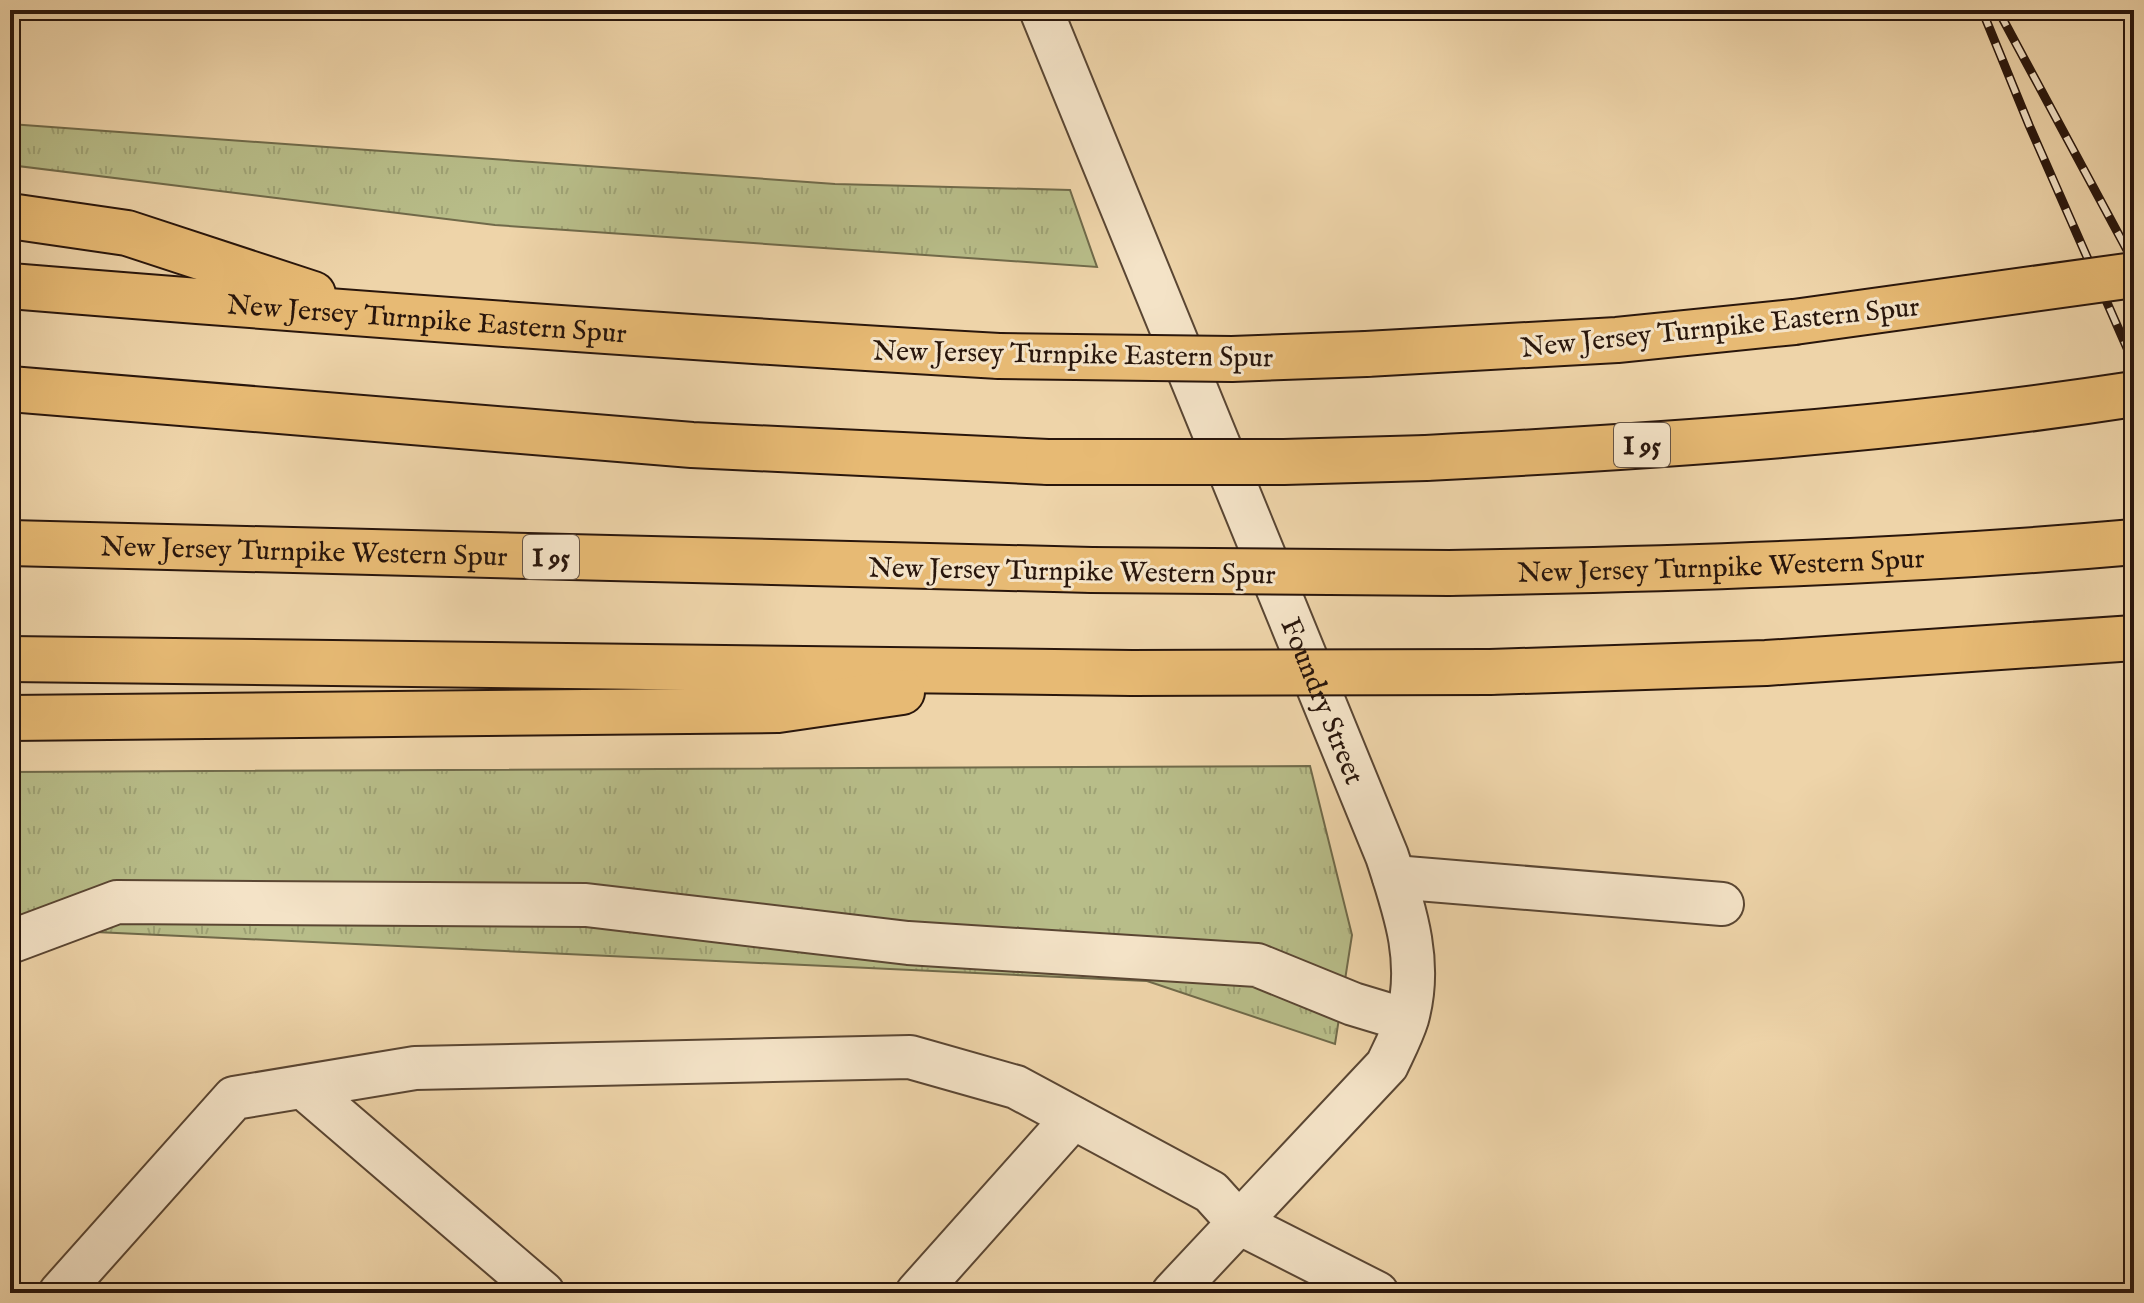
<svg xmlns="http://www.w3.org/2000/svg" width="2144" height="1303" font-family="'IM FELL English',serif">
  <style>
    .grass { fill: url(#grass-tufts); stroke: #706a4a; stroke-width: 2 }
    .lines { fill: none; stroke-linecap: round; stroke-linejoin: round }
    .minor-casing { stroke: #5a4633; stroke-width: 46 }
    .highway-casing { stroke: #29160c; stroke-width: 48 }
    .minor { stroke: #f4e3c7; stroke-width: 42 }
    .highway { stroke: #e7ba74; stroke-width: 44 }
    .rail-casing { stroke: #29160c; stroke-width: 9 }
    .rail { stroke: #f4e3c7; stroke-width: 6; stroke-dasharray: 18; stroke-linecap: butt }
    .highway-bridge-casing { stroke: #29160c; stroke-width: 48; stroke-linecap: butt }
    .highway-bridge { stroke: #e7ba74; stroke-width: 44 }
    .labels { text-anchor: middle; stroke-width: 6; stroke-linejoin: round; paint-order: stroke }
    .shield { fill: #f4e3c7; stroke: #665444; stroke-width: 2 }
    .shield-label { font-size: 26px; font-weight: bold; fill: #29160c }
    .street-label { font-size: 28px; fill: #29160c; stroke: #f4e3c7 }
  </style>
  <defs>
    <pattern id="grass-tufts" width="24" height="20" patternUnits="userSpaceOnUse" patternTransform="scale(2)"><rect width="24" height="20" fill="#b8bd89"/><path d="M3 7l-1-3M5 7V3M7 7l1-3M15 17l-1-3M17 17v-4M19 17l1-3" fill="none" stroke="#9ea275"/></pattern>
  </defs>
  <rect width="100%" height="100%" fill="#eed4a9"/>
  <filter id="stains"><feTurbulence type="fractalNoise" baseFrequency=".0025" numOctaves="4"/><feColorMatrix values="0 0 0 0 .2 0 0 0 0 .09 0 0 0 0 .02 0 0 0 .5 -.17"/></filter>
  <radialGradient id="worn" r=".72"><stop offset=".6" stop-color="#630" stop-opacity="0"/><stop offset="1" stop-color="#630" stop-opacity=".3"/></radialGradient>
  <!-- grass -->
  <g class="grass">
    <path d="M10,124L835,184L1070,190L1097,267L495,225L10,165Z"/>
    <path d="M1310,766L1352,935L1335,1044L1147,981L10,928V772Z"/>
  </g>
  <g class="lines">
    <!-- minor casing -->
    <g class="minor-casing">
      <g id="minor">
        <path id="s1" d="M1041,10L1387,856C1405,911 1423,962 1407,1019C1402,1035 1394,1050 1387,1065L1173,1293"/>
        <path d="M1394,877L1722,904"/>
        <path d="M10,942L117,902L586,905L908,943L1257,965L1353,1004L1406,1020"/>
        <path d="M303,1087L543,1293"/>
        <path d="M60,1293L234,1098L415,1068L910,1057L1016,1087L1211,1192L1239,1223L1377,1293"/>
        <path d="M917,1293L1073,1118"/>
      </g>
    </g>
    <!-- highway casing -->
    <g class="highway-casing">
      <g id="highway">
        <path d="M10,216L127,233L313,294"/>
        <path id="s2" d="M10,286C340,313 669,337 999,356"/>
        <path d="M1366,354L1617,340L1794,322"/>
        <path d="M10,389L692,445L1048,462"/>
        <path d="M1426,458C1662,446 1900,430 2134,394"/>
        <path id="s3" d="M10,543L1092,570"/>
        <path id="s4" d="M1449,573C1678,569 1906,562 2134,542"/>
        <path d="M10,659L1132,673"/>
        <path d="M1490,672L1766,663L2134,638"/>
        <path d="M10,718L778,710L902,692"/>
      </g>
    </g>
    <!-- minor -->
    <use href="#minor" class="minor"/>
    <!-- highway -->
    <use href="#highway" class="highway"/>
    <!-- rail casing -->
    <g class="rail-casing">
      <g id="rail">
        <path d="M1982,10L2029,125L2134,364"/>
        <path d="M1998,10L2134,263"/>
      </g>
    </g>
    <!-- rail -->
    <use href="#rail" class="rail"/>
    <!-- highway-bridge casing -->
    <g class="highway-bridge-casing">
      <g id="highway-bridge">
        <path d="M1794,322L2134,275"/>
        <path d="M999,356L1232,359L1366,354"/>
        <path d="M1048,462H1284L1426,458"/>
        <path d="M1092,570L1449,573"/>
        <path d="M1132,673L1490,672"/>
      </g>
    </g>
    <!-- highway-bridge -->
    <use href="#highway-bridge" class="highway-bridge"/>
  </g>
  <g class="labels">
    <!-- shield labels -->
    <g class="shield">
      <rect x="1614" y="423" width="56" height="44" rx="6"/>
      <rect x="523" y="535" width="56" height="44" rx="6"/>
    </g>
    <g class="shield-label">
      <text x="1642" y="454">I 95</text>
      <text x="551" y="566">I 95</text>
    </g>
    <!-- street labels -->
    <g class="street-label">
      <text dy="10" stroke="none"><textPath href="#s2" startOffset="418">New Jersey Turnpike Eastern Spur</textPath></text>
      <text transform="translate(1720 326) rotate(-6)" y="10">New Jersey Turnpike Eastern Spur</text>
      <text transform="translate(1073 353) rotate(1)" y="10">New Jersey Turnpike Eastern Spur</text>
      <text dy="10" stroke="none"><textPath href="#s3" startOffset="294">New Jersey Turnpike Western Spur</textPath></text>
      <text dy="10" stroke="none"><textPath href="#s4" startOffset="272">New Jersey Turnpike Western Spur</textPath></text>
      <text transform="translate(1072 570) rotate(1)" y="10">New Jersey Turnpike Western Spur</text>
      <text dy="10" stroke="none"><textPath href="#s1" startOffset="746">Foundry Street</textPath></text>
    </g>
  </g>
  <!-- margin -->
  <rect width="2144" height="1303" fill="none" stroke="#eed4a9" stroke-width="40"/>
  <rect x="12" y="12" width="2120" height="1279" fill="none" stroke="#29160c" stroke-width="4"/>
  <rect x="20" y="20" width="2104" height="1263" fill="none" stroke="#29160c" stroke-width="2"/>
  <rect width="100%" height="100%" filter="url(#stains)"/>
  <rect width="100%" height="100%" fill="url(#worn)"/>
</svg>
